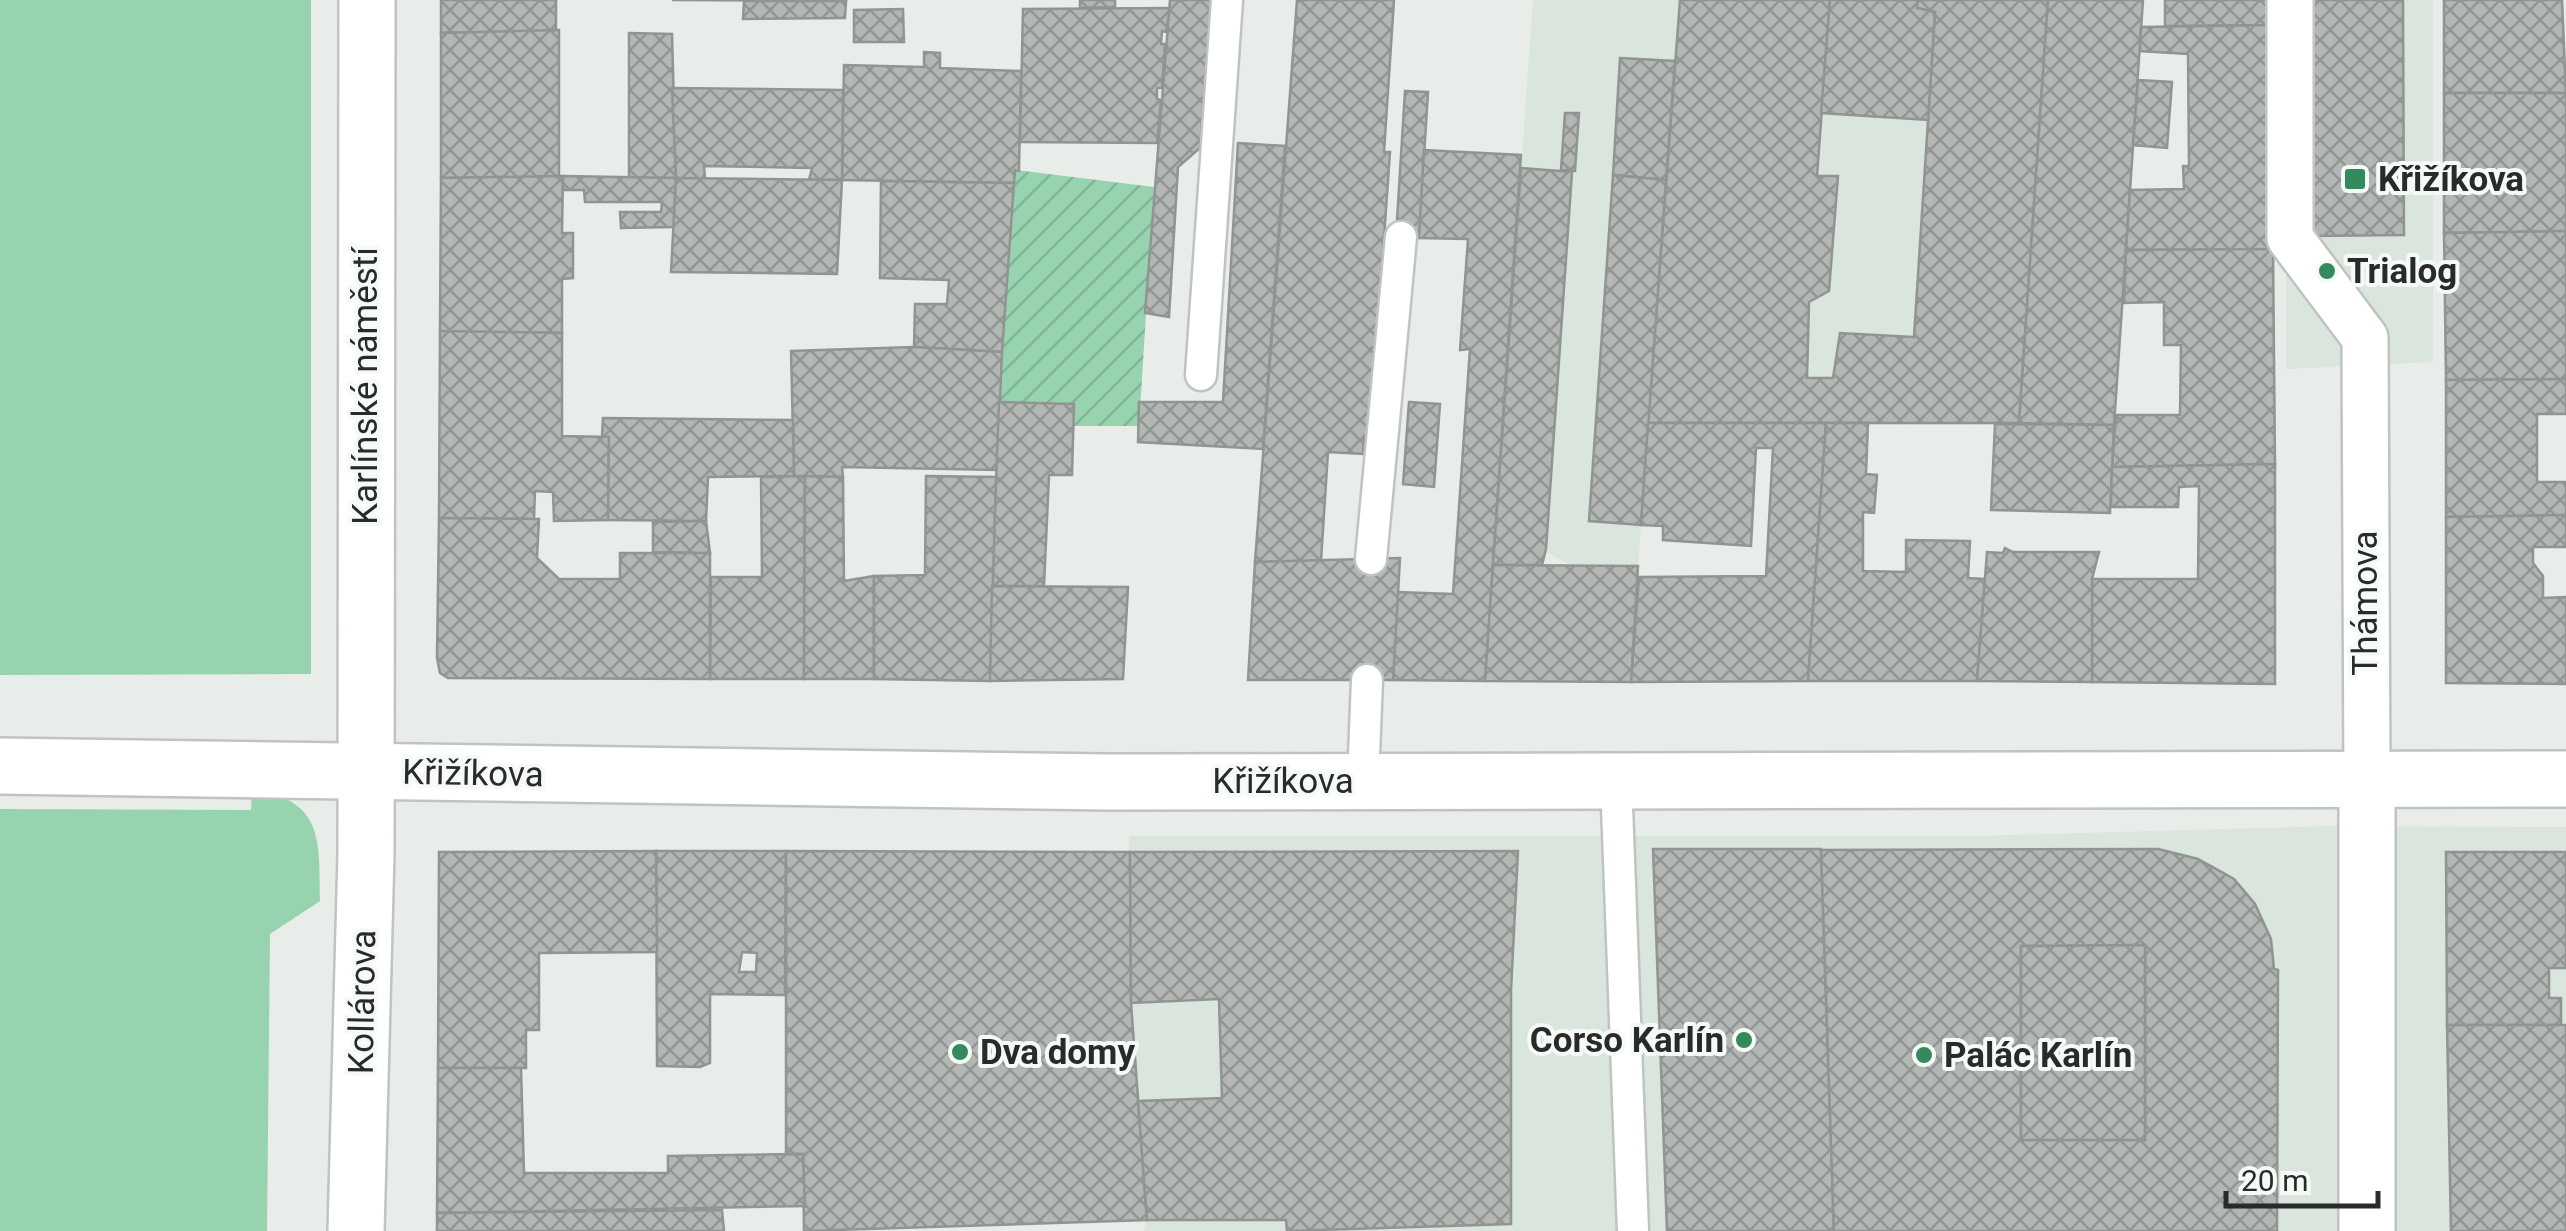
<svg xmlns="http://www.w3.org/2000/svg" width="2566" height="1231" font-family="Roboto,sans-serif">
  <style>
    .built { fill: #d9e5dd }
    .green { fill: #97d3af }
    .garden { fill: url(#garden-furrows) }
    .building { fill: url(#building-cross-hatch); stroke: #909592; stroke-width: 2.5; fill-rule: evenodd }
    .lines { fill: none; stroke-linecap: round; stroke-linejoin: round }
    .service-casing { stroke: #bfc4c1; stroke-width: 35 }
    .pedestrian-casing { stroke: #bfc4c1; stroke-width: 50 }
    .minor-casing { stroke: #bfc4c1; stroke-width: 60 }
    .service { stroke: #fff; stroke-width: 30 }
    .pedestrian { stroke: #fff; stroke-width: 45 }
    .minor { stroke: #fff; stroke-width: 55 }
    .poi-dot { fill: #34895d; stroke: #f6faf7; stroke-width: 4 }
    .labels { text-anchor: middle; stroke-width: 8; stroke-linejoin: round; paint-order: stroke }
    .poi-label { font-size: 35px; font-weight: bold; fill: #292b2a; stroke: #f6faf7; text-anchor: start }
    .street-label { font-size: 35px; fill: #292b2a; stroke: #f6faf7 }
  </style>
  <defs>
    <pattern id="garden-furrows" width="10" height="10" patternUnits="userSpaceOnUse" patternTransform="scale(2.5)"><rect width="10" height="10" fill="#97d3af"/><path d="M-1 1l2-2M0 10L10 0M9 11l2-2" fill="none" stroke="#82b597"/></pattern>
    <pattern id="building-cross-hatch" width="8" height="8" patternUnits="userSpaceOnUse" patternTransform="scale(2.5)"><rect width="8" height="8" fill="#b2b7b4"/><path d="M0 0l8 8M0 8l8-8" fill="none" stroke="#919593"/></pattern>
  </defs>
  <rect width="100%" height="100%" fill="#e8edea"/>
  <!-- built -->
  <g class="built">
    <path d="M1533,0H2143L2114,425L1648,424L1638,566H1572L1543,550L1493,565Z"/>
    <path d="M2286,0H2433V362L2286,369Z"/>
    <path d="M2330,826L2566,827V1231H1144L1147,1220L1131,1003L1129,836H1976Z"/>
  </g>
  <!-- green -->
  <g class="green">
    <path d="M0,0H311V674L0,675Z"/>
    <path d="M252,790C324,800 319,839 320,901L270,934L267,1231H0V809L251,810Z"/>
  </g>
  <!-- garden -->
  <path class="garden" d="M1015,170L1154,187L1139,426H1074V404L999,402Z"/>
  <!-- building -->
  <g class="building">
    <path d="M441,0H556V31L441,33Z"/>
    <path d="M672,0H846V1Z"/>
    <path d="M1080,0H1115V7L1080,8Z"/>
    <path d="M1170,0H1211L1200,148L1178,167L1169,317L1145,313Z"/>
    <path d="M1297,0H1394L1384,152H1390L1370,438H1364L1363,454L1328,452L1321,561L1255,562Z"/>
    <path d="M1680,0H1830L1817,176H1838L1829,291L1809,302L1807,378H1833L1840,333L1914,337L1935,12L1917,8V0H2048L2019,423H1648Z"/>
    <path d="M1830,0H1917V8L1935,12L1928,120L1821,113Z"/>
    <path d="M2048,0H2143L2114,425L2019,423Z"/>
    <path d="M2165,0H2273V25L2165,26Z"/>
    <path d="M2309,0H2403L2404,235L2310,236Z"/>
    <path d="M2444,0H2562L2566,93H2444Z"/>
    <path d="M744,1H846L845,18L743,19Z"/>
    <path d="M1170,8L1166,32L1162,31L1161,44H1165L1162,88H1157V99L1161,100L1157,143L1020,142L1023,9Z"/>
    <path d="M903,9L904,42H854V10Z"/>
    <path d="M2273,25V249L2126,250L2130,190L2184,189L2183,166H2189L2188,54L2140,51L2141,27Z"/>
    <path d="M559,30V177L441,178V33Z"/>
    <path d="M629,33L672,34L676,178H629Z"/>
    <path d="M924,52L940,53V68L1021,71L1019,171L1015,170L1014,183L842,180L844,65L924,67Z"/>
    <path d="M1620,58L1675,61L1666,180L1613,175Z"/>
    <path d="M2138,80L2172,82L2167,148L2133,145Z"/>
    <path d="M672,88L843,90L842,180H809L812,168L704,166L705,179L676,178Z"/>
    <path d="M1405,91L1428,92L1419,238L1396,236Z"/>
    <path d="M2444,93H2566V231L2444,233Z"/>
    <path d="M1565,113H1579L1575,171L1561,170Z"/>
    <path d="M1238,143L1285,146L1263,449L1138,442L1139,402H1223Z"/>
    <path d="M1424,150L1521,155L1485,681L1393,680L1398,592L1453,594L1470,349L1460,350L1468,239L1419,238Z"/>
    <path d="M1521,168L1572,172L1546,549L1542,565H1493Z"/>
    <path d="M1613,175L1666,180L1641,525L1589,521Z"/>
    <path d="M563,176L562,233H573V278L562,279V333L440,331L441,178Z"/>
    <path d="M563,176L676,178L674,227L621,228L620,212H661L662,202H585L584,190H563Z"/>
    <path d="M676,178L842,180L837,274L671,272Z"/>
    <path d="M881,181L1014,183L1002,352L914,347L915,304H947L949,280L880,278Z"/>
    <path d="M2566,231V379L2446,380L2444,233Z"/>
    <path d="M2273,249L2275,464L2112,467L2116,415H2180L2181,345H2164V302L2124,303L2126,250Z"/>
    <path d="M440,331L562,333V436L609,437L608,520L554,521L553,492L535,491L534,519L439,518Z"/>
    <path d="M914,347L1002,352L997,470L842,467L843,477L794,476L791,351Z"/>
    <path d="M2566,379V414H2537V482H2566V515L2446,517V380Z"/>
    <path d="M999,402L1074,404L1072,475H1049L1044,586H992Z"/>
    <path d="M1409,402L1440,404L1434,487L1403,484Z"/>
    <path d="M603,418L793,420L794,476L708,477L706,521L608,520L609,437L602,436Z"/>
    <path d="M1648,423H1826L1808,681L1631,682L1639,577L1766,576L1773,448H1756L1751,546L1663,540V526L1641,525Z"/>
    <path d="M1826,423H1868L1866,474L1877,475L1874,513L1863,512V571L1906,572V540L1970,541L1968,578L1985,579L1977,681H1808Z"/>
    <path d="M1995,424L2114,425L2110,513L1991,510Z"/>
    <path d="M2275,464V684L2092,682V579H2198L2199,486L2179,487L2178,507H2111L2112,467Z"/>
    <path d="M805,476L804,679H710L711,577H762L761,477Z"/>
    <path d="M805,476L843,477L844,581L874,576V679H804Z"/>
    <path d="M926,476L996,477L990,681L874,679V576L925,575Z"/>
    <path d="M2566,515V547H2533V563L2543,576V598L2566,597V684L2446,683V517Z"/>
    <path d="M439,518L539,519L537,558L559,579H620V553H710V679L448,678L440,673L437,658Z"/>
    <path d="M706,521L710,553L653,552V522Z"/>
    <path d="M2005,548L2013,552H2099L2092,579V682L1977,681L1987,552L2003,553Z"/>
    <path d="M1400,558L1393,680H1248L1255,562Z"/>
    <path d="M1493,565L1638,566L1631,682L1485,681Z"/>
    <path d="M992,586L1128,587L1123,679L990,681Z"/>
    <path d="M1653,849H1821L1834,1231H1667Z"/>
    <path d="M2158,849L2198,859L2234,879L2255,904L2271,939L2274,969L2278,970L2277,1231H1834L1821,850ZM2145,945V1140H2021V946Z"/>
    <path d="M656,851H786L785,995L710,994V1063L700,1067L657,1066ZM742,952L757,953L756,972H739Z"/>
    <path d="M656,851L657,952L539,953V1030H526V1068H438L439,852Z"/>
    <path d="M786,851L1130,852L1131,1003L1147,1220L804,1231L803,1154H786Z"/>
    <path d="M1518,851L1511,991V1224L1287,1231L1286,1220H1147L1138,1101L1222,1098L1219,999L1131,1003L1130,852Z"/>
    <path d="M2446,852H2566V968H2549V998H2561V1025H2447Z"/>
    <path d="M2145,945V1140H2021V946Z"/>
    <path d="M2447,1025H2566V1231H2451Z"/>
    <path d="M438,1068H521L524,1173H668V1156L803,1154L805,1206L437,1213Z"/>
    <path d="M722,1210L724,1231H437V1213Z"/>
  </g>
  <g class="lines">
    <!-- service casing -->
    <g class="service-casing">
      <g id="service">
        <path d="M1201,375L1227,0"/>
        <path d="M1371,559L1401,237"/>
        <path d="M1616,780L1633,1231"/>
        <path d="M1363,781L1367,680"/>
      </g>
    </g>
    <!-- pedestrian casing -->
    <g class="pedestrian-casing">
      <path id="pedestrian" d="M2290,0V238L2365,338L2367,782"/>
    </g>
    <!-- minor casing -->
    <g class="minor-casing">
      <g id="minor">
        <path d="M0,766L1109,782L2566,779"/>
        <path d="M356,1231L366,853L367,0"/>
        <path d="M2367,1231V782"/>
      </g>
    </g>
    <!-- service -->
    <use href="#service" class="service"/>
    <!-- pedestrian -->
    <use href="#pedestrian" class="pedestrian"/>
    <!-- minor -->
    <use href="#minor" class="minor"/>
  </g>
  <!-- markers -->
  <g class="poi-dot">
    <rect x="2343" y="167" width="24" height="24" rx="5"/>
    <circle cx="2327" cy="271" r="10"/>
    <circle cx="1744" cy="1040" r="10"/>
    <circle cx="960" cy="1052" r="10"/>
    <circle cx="1924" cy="1055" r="10"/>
  </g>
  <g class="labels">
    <!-- poi labels -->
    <g class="poi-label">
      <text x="2378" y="191">Křižíkova</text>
      <text x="2347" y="283">Trialog</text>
      <text x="1724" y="1052" text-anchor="end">Corso Karlín</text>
      <text x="980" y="1064">Dva domy</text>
      <text x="1944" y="1067">Palác Karlín</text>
    </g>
    <!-- street labels -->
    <g class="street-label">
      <text transform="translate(365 386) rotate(-90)" y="12">Karlínské náměstí</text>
      <text transform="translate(2365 603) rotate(-90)" y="12">Thámova</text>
      <text transform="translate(473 773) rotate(1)" y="12">Křižíkova</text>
      <text x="1283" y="793">Křižíkova</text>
      <text transform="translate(362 1002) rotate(-89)" y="12">Kollárova</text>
    </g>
  </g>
  <!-- scale -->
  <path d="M2226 1191v15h152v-15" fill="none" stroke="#292b2a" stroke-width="5"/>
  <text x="2241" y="1191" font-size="30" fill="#292b2a" stroke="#f6faf7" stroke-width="8" paint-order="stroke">20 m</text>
</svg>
